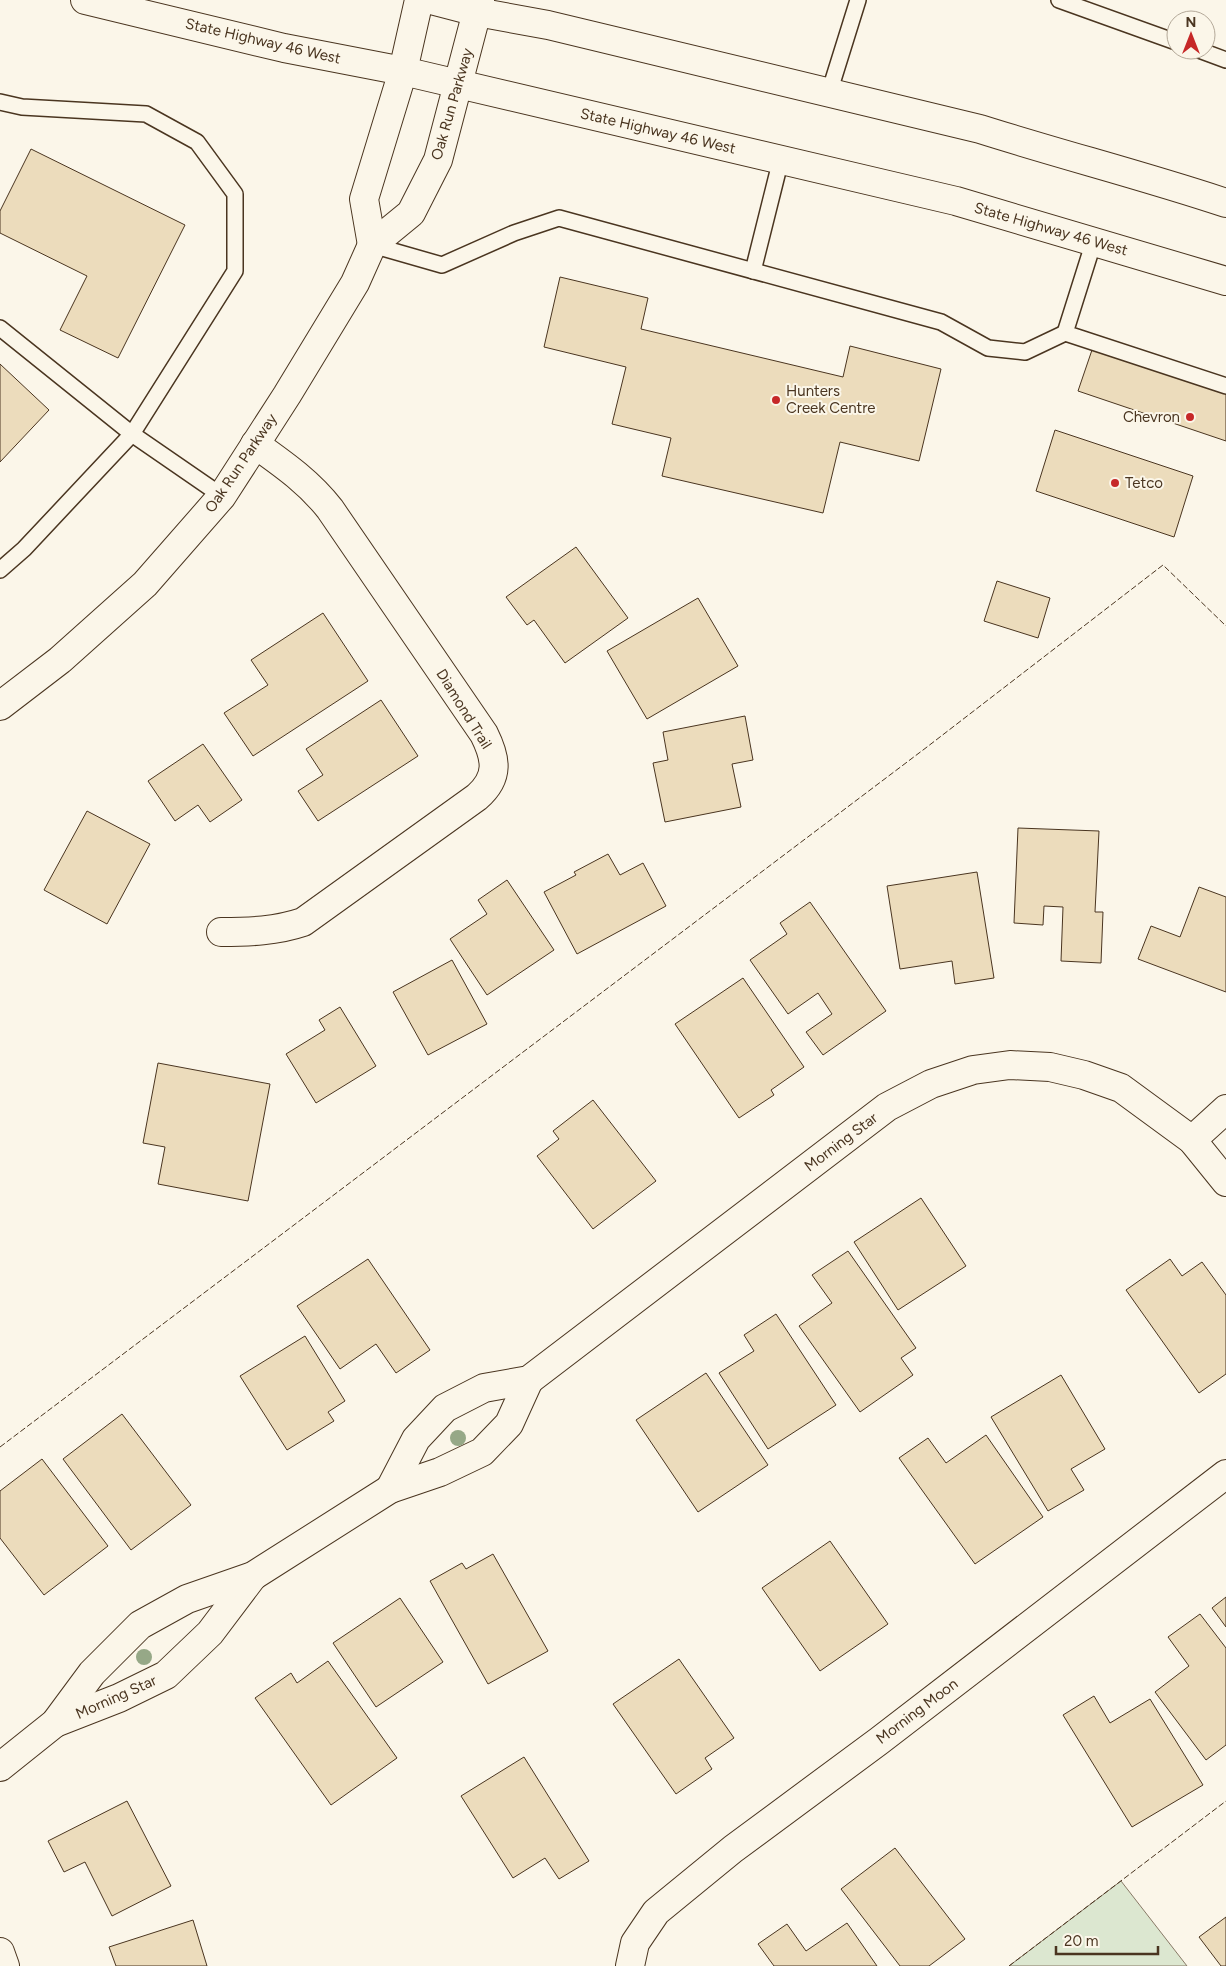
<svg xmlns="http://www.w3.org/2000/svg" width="1226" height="1966" font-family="Figtree,sans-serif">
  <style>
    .green { fill: #dce7d0; stroke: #887966 }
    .building { fill: #ecdcbc; stroke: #4a3520 }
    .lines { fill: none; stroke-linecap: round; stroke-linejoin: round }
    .service-casing { stroke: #4a3520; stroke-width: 18 }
    .minor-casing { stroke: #4a3520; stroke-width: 30 }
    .tertiary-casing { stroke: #4a3520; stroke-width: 30 }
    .primary-casing { stroke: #4a3520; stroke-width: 30 }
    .service { stroke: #fbf6e9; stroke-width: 15 }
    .minor { stroke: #fbf6e9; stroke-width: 28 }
    .tertiary { stroke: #fbf6e9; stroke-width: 28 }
    .primary { stroke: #fbf6e9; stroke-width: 28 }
    .fence { stroke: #4a3520; stroke-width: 1; stroke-dasharray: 6 2.5; stroke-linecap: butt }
    .tree { fill: #96a887 }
    .poi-dot { fill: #c62828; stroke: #fbf6e9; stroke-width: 2 }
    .labels { text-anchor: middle; stroke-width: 4; stroke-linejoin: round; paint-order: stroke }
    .street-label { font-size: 15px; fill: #4a3520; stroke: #fbf6e9 }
    .poi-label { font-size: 15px; fill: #4a3520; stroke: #fbf6e9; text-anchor: start }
  </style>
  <rect width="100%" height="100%" fill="#fbf6e9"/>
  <!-- green -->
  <path class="green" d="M1121,1881L1187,1966H1009Z"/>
  <!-- building -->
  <g class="building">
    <path d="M31,149L185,225L118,358L60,330L87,276L0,233V211Z"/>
    <path d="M560,277L648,298L641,329L843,377L850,346L941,369L919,461L840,442L823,513L662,476L671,438L612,424L626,367L544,347Z"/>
    <path d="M1093,347L1226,392V441L1078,391Z"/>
    <path d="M0,364L49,410L0,462Z"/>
    <path d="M1055,430L1193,476L1174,537L1036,491Z"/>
    <path d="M576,547L628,618L565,663L534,620L527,625L506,597Z"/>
    <path d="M997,581L1050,598L1038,638L984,621Z"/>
    <path d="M698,598L738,666L647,719L607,651Z"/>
    <path d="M323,613L368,681L253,756L224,713L268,685L251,660Z"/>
    <path d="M381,700L418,756L318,821L298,791L323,775L306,749Z"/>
    <path d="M745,716L753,760L732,764L741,807L665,822L653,763L668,760L663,732Z"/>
    <path d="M203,744L242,800L210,822L198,805L175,821L148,781Z"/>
    <path d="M87,811L150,844L107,924L44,890Z"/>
    <path d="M1018,828L1099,831L1095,912H1103L1101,963L1061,961L1063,907L1044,906L1043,925L1014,923Z"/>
    <path d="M608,854L620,875L643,863L666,906L577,954L544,892L576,875L574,872Z"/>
    <path d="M977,872L994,978L955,984L952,961L900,969L887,886Z"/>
    <path d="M507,880L554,950L487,995L450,939L487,914L478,900Z"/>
    <path d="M1199,887L1226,897V992L1138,959L1151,926L1180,937Z"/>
    <path d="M810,902L886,1011L823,1055L806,1032L832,1014L818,993L788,1014L750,960L787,934L780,923Z"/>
    <path d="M452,960L487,1024L428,1055L393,992Z"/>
    <path d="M743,978L804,1067L771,1090L774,1095L739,1118L675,1024Z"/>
    <path d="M340,1007L376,1066L316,1103L286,1054L325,1030L319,1020Z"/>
    <path d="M158,1063L270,1084L248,1201L158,1184L165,1147L143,1143Z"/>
    <path d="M593,1100L656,1181L593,1229L537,1156L559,1139L553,1131Z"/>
    <path d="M921,1198L966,1266L898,1310L854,1242Z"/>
    <path d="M848,1251L916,1348L901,1358L913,1375L860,1412L799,1326L832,1303L812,1275Z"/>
    <path d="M368,1259L430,1350L396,1373L376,1344L340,1369L297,1306Z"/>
    <path d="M1170,1259L1182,1276L1202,1262L1226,1295V1374L1199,1393L1126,1290Z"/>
    <path d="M776,1314L836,1405L768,1449L719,1373L754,1351L744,1335Z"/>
    <path d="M305,1336L345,1401L328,1412L334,1421L287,1450L240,1376Z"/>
    <path d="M706,1373L768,1465L698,1512L636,1420Z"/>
    <path d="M1061,1375L1105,1449L1071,1469L1084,1490L1048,1511L991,1417Z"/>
    <path d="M122,1414L191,1505L131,1550L63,1459Z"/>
    <path d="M986,1435L1043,1517L975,1564L899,1458L928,1438L946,1463Z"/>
    <path d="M42,1459L108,1546L44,1595L0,1538V1491Z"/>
    <path d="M830,1541L888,1624L820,1671L762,1588Z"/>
    <path d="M493,1554L548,1651L488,1684L430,1581L462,1563L466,1569Z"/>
    <path d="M1226,1597V1627L1212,1608Z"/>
    <path d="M400,1598L443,1662L376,1707L333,1643Z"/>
    <path d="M1200,1614L1226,1648V1745L1206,1760L1155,1692L1189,1666L1168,1637Z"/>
    <path d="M679,1659L734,1738L705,1758L712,1769L676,1794L613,1704Z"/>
    <path d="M328,1661L397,1758L331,1805L255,1698L291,1673L297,1683Z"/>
    <path d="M1094,1696L1110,1723L1150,1699L1203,1785L1132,1827L1063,1715Z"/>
    <path d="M524,1757L589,1861L559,1879L545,1858L513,1878L461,1796Z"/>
    <path d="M127,1801L171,1886L112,1916L85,1862L64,1872L48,1841Z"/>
    <path d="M895,1848L965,1939L929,1966H900L841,1889Z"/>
    <path d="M1226,1917V1966H1221L1199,1937Z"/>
    <path d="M193,1920L207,1966H116L109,1947Z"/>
    <path d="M847,1923L877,1966H774L758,1944L787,1924L806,1951Z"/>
  </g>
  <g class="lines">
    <!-- service casing -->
    <g class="service-casing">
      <g id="service">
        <path d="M1059,0L1176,42"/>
        <path d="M1199,50L1226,60"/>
        <path d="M829,93L858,0"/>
        <path d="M0,102L22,107L146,114L197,142L235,194V271L132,434L24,549L0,570"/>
        <path d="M1094,241L1065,333L1226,386"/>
        <path d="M372,245L442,265L514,233L559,218L941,322L988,348L1025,352L1065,333"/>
        <path d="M753,271L781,159"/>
        <path d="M0,328L132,434L222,496"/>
      </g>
    </g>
    <!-- minor casing -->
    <g class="minor-casing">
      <g id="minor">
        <path d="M221,932C250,932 276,931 303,922L477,797C500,777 496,758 484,734L330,509C309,482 283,464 255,444"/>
        <path d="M1192,1140L1226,1109"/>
        <path d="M390,1489L416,1439L445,1408L484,1388L529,1380L887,1107L931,1084L973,1070L1010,1065L1050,1067L1084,1075L1121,1088L1192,1140L1226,1182"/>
        <path d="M55,1723L119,1698L166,1675L210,1633L253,1576"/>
        <path d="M0,1767L55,1723L92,1673L140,1625L187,1599L253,1576L390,1489L440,1472L482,1452L509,1424L529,1380"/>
        <path d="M0,1952L5,1966"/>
        <path d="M630,1966L635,1943L656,1912L733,1849L879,1741L1226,1474"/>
      </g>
    </g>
    <!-- tertiary casing -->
    <g class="tertiary-casing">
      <g id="tertiary">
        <path d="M372,245L364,199L403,71L419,0"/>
        <path d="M0,706L60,660L145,584L222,496L287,395L355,283L372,245L411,213L438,160L480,0"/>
      </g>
    </g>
    <!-- primary casing -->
    <g class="primary-casing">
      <g id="primary">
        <path d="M85,0L284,48L403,71L956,201L1226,281"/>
        <path d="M431,0L477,12L548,25L980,129C1062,155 1145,176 1226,203"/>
      </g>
    </g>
    <!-- service -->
    <use href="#service" class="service"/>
    <!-- minor -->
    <use href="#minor" class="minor"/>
    <!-- tertiary -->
    <use href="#tertiary" class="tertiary"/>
    <!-- primary -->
    <use href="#primary" class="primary"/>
    <!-- fence -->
    <g class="fence">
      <path d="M0,1447L927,747L1163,565L1226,626"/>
      <path d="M1009,1966L1226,1801"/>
    </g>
  </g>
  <!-- trees -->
  <g class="tree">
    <circle cx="458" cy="1438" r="8"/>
    <circle cx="144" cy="1657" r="8"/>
  </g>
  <!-- markers -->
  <g class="poi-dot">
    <circle cx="776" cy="400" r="5"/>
    <circle cx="1190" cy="417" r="5"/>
    <circle cx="1115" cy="483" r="5"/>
  </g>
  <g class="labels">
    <!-- street labels -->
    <g class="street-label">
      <text transform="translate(263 41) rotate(13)" y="5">State Highway 46 West</text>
      <text transform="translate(452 104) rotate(-74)" y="5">Oak Run Parkway</text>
      <text transform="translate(658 131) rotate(13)" y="5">State Highway 46 West</text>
      <text transform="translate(1051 229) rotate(16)" y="5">State Highway 46 West</text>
      <text transform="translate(241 463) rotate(-56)" y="5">Oak Run Parkway</text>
      <text transform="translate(464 709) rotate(58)" y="5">Diamond Trail</text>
      <text transform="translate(841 1142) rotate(-37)" y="5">Morning Star</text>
      <text transform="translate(116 1697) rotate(-24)" y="5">Morning Star</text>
      <text transform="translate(917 1711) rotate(-37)" y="5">Morning Moon</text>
    </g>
    <!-- poi labels -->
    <g class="poi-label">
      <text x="786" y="396">Hunters<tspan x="786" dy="17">Creek Centre</tspan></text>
      <text x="1180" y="422" text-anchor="end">Chevron</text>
      <text x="1125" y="488">Tetco</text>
    </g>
  </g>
  <!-- north arrow -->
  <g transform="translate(1191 35)"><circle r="24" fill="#fbf6e9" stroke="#b4a999"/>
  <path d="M0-4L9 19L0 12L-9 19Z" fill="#c62828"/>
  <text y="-8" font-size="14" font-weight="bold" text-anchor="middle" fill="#4a3520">N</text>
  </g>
  <!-- scale -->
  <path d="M1056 1946v8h102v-8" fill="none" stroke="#4a3520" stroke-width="2.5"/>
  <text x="1064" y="1946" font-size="15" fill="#4a3520" stroke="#fbf6e9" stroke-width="4" paint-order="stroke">20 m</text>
</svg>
